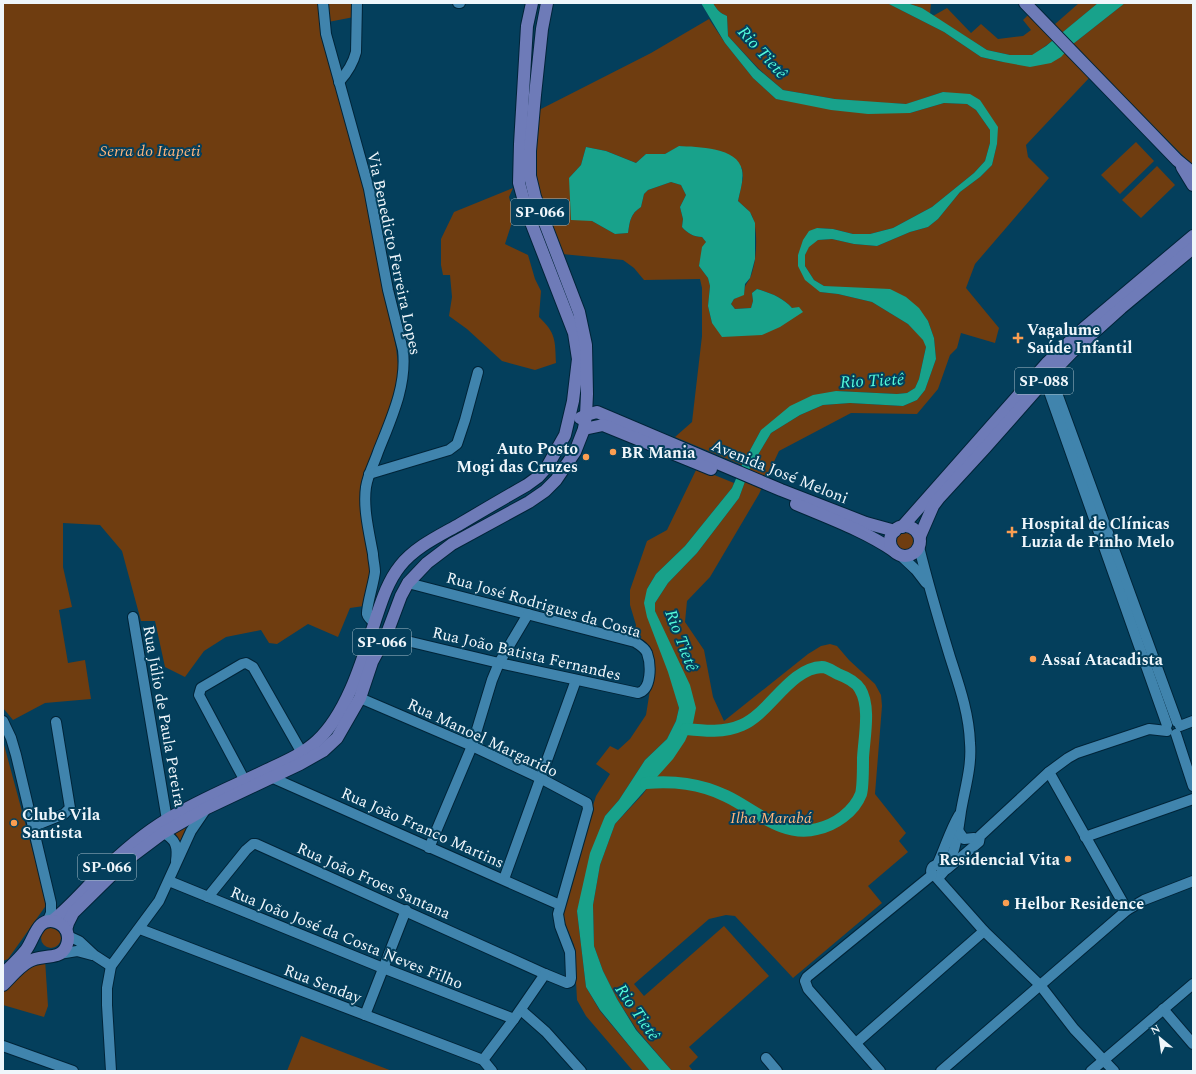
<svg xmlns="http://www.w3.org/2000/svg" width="1196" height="1074" font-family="Spectral,serif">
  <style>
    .green { fill: #6f3d10; fill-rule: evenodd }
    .water { fill: #18a28b }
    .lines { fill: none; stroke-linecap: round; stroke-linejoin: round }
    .river { stroke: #18a28b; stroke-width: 12 }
    .minor-casing { stroke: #002438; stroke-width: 12 }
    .major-casing { stroke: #002438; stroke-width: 14 }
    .minor { stroke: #4084ad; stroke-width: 10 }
    .major { stroke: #6e7bb8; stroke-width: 12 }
    .poi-dot { fill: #fb9e51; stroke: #043f5c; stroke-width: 1.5 }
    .labels { text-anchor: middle; stroke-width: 4; stroke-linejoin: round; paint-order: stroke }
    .shield { fill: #043f5c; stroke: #a8bfcb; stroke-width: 1 }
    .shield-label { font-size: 15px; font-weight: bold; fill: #eff6fb }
    .park-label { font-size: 16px; font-style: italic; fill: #ffb47a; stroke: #043f5c }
    .street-label { font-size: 16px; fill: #eff6fb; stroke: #043f5c }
    .poi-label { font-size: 16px; font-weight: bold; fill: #eff6fb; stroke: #043f5c; text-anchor: start }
    .water-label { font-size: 17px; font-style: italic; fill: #53fadb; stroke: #043f5c }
  </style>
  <rect width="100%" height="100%" fill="#043f5c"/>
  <!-- green -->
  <g class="green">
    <path d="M3,3H355L354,17L323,23L365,190L396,348L400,381L364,478L373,575L364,606L350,608L338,637L308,624L277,644L269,643L261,630L226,637L204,651L185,677L165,667L155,621H141L122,551L100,525L63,523V567L72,607L59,610L68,663L85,660L91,699L45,703L13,720L3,708Z"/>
    <path d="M713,3H887L944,32L981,57L1003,62L1066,51L1090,77L1026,145L1028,157L1049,178L975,264L966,288L999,328L995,343L961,333L957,348L950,355L938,389L917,414L851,413L779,451L759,494L710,577L687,601L685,622L704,650L713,697L724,721L808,654L821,646L830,644L837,646L849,660L875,684L881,695L882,706L875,794L906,833L899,841L908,852L868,886L882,903L793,978L735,916L726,915L709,919L634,984L644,996L724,926L769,976L689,1047L698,1057L689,1066L693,1071H672L637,1030L617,999L603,971L594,946L593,905L600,865L615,824L643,794L693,723L655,611V603L668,583L697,553L739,498L750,468L771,433L800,415L823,405L850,403L903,406L917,400L925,390L936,359L934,338L928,321L837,288L824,286L814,280L805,266V255L809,246L818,240L832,239L854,244L877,246L910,232L928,227L938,219L960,192L980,177L992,165L997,144L980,100L943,92L907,104L867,102L835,99L783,90L759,69L728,36L727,16C720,13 717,10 713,3Z"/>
    <path d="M907,3H931L930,14L922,8Z"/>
    <path d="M1079,3H1098L1062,33L1054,25Z"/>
    <path d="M1125,3H1193V166L1073,44Z"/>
    <path d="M947,8L971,33L981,24L998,39L1023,36L1031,30L1023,20L1029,14L1055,39L1033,55H1010L987,50L933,16Z"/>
    <path d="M709,19L725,43L753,78L776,99L910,113L944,103L967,104L976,110L990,130V143L985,161L974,173L932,207L893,228L870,234H853L833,229L817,228L798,255L820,292L838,294L872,302L908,324L924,340L926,347L919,379L915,388L907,393L897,394L836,391L761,430L742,465L675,437L692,422L702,336V288L700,279L644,280L634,268L623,260L562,254L541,201L534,171L539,110L651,53ZM680,146L742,168L743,178L738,201C742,205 748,209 751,214C759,228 757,263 750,278C746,286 745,283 744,294L734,299L731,304L735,309L751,308L753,301L752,293L757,289C770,293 782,297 792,308L712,323L708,306L710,286L708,278L699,266L706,242L702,237C694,237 687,233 682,227L683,219L680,207L686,195L681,185L671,182L648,190L644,194L641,207C630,214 630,221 628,233L615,234L592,221L569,178L581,165L586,147L606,151L636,163L646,154H665Z"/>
    <path d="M1136,142L1154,161L1120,194L1101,175Z"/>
    <path d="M1157,166L1175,185L1141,218L1122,200Z"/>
    <path d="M513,188L509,197L514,216L505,244L528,255L535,279L541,291L539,317C556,333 555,340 556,363L535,370L502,361L467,329L449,316L452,297L450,275H443L441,265V239L454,212Z"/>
    <path d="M697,468L734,483L732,488L685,546L656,574L647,589L679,708L676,721L667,739L645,760L619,800L605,816L577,911L586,987L600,1011L650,1071H633L586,1016L577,1000L574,945L564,921L563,902L596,796L610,774L596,764L610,746L618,750L630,739L646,715L653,671L647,645L643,640L634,634L636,625L630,605V590L647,541L667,530Z"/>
    <circle cx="904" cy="541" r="10"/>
    <path d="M3,741L47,904L8,959L3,961Z"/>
    <path d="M195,819L180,849L179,840L172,833Z"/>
    <circle cx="51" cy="938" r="10"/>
    <path d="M45,959L48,1006L44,1017L3,1005V992L28,966Z"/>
    <path d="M301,1036L392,1071H287Z"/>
  </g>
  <!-- water -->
  <g class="water">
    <path d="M701,3H713C717,10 720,13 727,16L728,36L758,69L783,90L835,99L906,104L943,92L970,94L980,100L998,127L997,144L992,165L980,177L960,192L938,219L928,227L910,232L877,246L854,244L832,239L818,240L809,247L805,255V266L814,280L824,286L890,289L906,297L919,308L928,321L934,338L936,359L925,390L917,400L903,406L850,403L823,405L800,415L771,433L750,468L739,498L697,553L668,583L655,603V611L690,685L696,708L693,723L685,741L673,759L615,824L600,865L593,905L594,946L603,971L617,999L636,1030L672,1071H650L600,1010L586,987L577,911L590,853L605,816L619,800L645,760L667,739L676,721L679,708L668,672L647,617L644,603L647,589L656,574L685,546L732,488L742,465L761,430L790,406L813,395L836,391L897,394L907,393L915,388L919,379L926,347L923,340L908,324L872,302L838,294L820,292L805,280L798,266V255L803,240L809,231L817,228L833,229L853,234H870L893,228L932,207L974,173L985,161L990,143V130L976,110L967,104L944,103L910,113L868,114L831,110L776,99L753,78L725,43Z"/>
    <path d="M887,3H907L922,8L987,50L1010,55H1032L1046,46L1098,3H1125L1073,44L1061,57L1051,63L1030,67L1003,62L981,57L944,32Z"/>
    <path d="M679,146C697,147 738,147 742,170C744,180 740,191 738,201L750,212L755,223V259L750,278L745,284L744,295L734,299L731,304L735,309L751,308L753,301L752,293L757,289C770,293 782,297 792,308L799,307L803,312L780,327L762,335L722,337L712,323L708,306L710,286L708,278L699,266L702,247L706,242L702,237C694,237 687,233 682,227L683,219L680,207L686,195L681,185L671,182L648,190L644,194L641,207C630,214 630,221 628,233L615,234L592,221L571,220L569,178L581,165L586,147L606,151L636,163L646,154H665Z"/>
  </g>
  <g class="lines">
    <!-- river -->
    <path class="river" d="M646,783C674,781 699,783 726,796C754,809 782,838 817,829C835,825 854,812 861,794C863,787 863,767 863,758C864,738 871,707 860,689C856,682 846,677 838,674C834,672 827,667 822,667C790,668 770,713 742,725C724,733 705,731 686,729"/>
    <!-- minor casing -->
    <g class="minor-casing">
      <g id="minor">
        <path d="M323,3L326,34L369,189L388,290L403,350C407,386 391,419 378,452C374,464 368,474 366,487C363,508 369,532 373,554C373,559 375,566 375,572C374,582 366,608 367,614C368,618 371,620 375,623"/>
        <path d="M458,3H460"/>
        <path d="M339,82C347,73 353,64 356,52L357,3"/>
        <path d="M1050,374L1177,722"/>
        <path d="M1045,380L1167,725"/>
        <path d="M369,474L449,450L457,444L465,420L478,372"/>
        <path d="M919,547C928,584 939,621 950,657C959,685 969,713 970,743C972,766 965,788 961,811C958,832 955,861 940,876H934C929,872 931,866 937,865L942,868L943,871"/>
        <path d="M899,554L916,570L926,583"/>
        <path d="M133,617L167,820"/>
        <path d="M386,636L499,663L638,693C652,690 651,664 647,653C645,648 640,645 635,642L408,583"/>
        <path d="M3,721L11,738L16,755L51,903V913L47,922"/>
        <path d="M1180,726L1193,721"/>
        <path d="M1176,734L1193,786"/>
        <path d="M1049,772L1127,910"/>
        <path d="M273,778L560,905"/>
        <path d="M245,781L199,695L201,688L242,664L246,663L253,667L302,753"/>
        <path d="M34,826L64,814L70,808L56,722"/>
        <path d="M959,832L964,839L974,838"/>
        <path d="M163,833C176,839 178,847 176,861"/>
        <path d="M1085,837L1193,799"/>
        <path d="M429,848L472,746L492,680L499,663L528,614"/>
        <path d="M937,865C945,848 950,830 959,815"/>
        <path d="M947,869L979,842L980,836L1049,772L1068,758L1077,753L1149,729L1167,731"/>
        <path d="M936,877L984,931L1040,985L1074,1029L1114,1071"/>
        <path d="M504,879L576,680"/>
        <path d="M169,881L383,968L514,1019"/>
        <path d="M208,897L246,850L253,844H256L545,974L567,983L570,982L571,978L570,952L560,926L558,914L588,809L587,803L540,778L472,746L360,698"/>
        <path d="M140,929L483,1060L492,1071"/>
        <path d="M68,936L79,941L94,955L111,966"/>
        <path d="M59,954L77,951L92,955"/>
        <path d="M1163,1009L1193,1044"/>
        <path d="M521,1010L546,1032L581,1071"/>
        <path d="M365,1015L406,910"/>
        <path d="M856,1043L984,931"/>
        <path d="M3,1046L73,1071"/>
        <path d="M766,1058L777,1071"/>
        <path d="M483,1060L514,1019L545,974"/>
        <path d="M111,1071L107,1005V988L111,966L159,901L191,831L206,809"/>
        <path d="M880,1071L808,989L805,981L807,977L932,875"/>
        <path d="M941,1071L1127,910L1144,900L1193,881"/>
        <path d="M1091,1071L1193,984"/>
      </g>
    </g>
    <!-- major casing -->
    <g class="major-casing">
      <g id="major">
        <path d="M1025,3L1177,160L1193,173"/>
        <path d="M1182,167L1193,185"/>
        <path d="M580,418L586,415L597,412L781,490L866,523L895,531"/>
        <path d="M584,429L603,425L711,469"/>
        <path d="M796,504C829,518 865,531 894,551"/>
        <circle cx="905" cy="541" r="15"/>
        <path d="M902,527L1048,362L1084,328L1193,236"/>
        <path d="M920,536L933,506L939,498L985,448L1045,380L1072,352L1121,308L1193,248"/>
        <path d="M52,921C70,907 84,890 100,874C120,854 143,834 168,819C199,800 234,786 267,770C284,762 303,754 317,741C348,712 363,658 376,618C382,600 388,581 400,566C415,547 439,536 460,524C482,511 504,498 527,485L538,477L547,467L565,435L573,401L578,359L574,333L527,212L519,183L520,144L527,26L532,3"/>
        <path d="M66,930L68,923L73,913L127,860L163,833L207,808L300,764L323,751L337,738L360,698L372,662L386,636L401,596L408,583L427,563L452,544L529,502L545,491L556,480L575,452L584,429L586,415L587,394L586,345L579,312L535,197L530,176V151L535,95L542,29L547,3"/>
        <path d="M3,974C11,966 19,959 26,950C35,938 37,916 56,922C61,924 65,927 67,932C70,941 66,952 57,955C47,958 37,956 28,962C19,967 11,977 3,985"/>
      </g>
    </g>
    <!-- minor -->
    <use href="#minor" class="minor"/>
    <!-- major -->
    <use href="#major" class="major"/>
  </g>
  <!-- markers -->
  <g class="poi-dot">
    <path d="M1016 332h4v4h4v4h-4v4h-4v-4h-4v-4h4z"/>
    <circle cx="613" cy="452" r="4"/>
    <circle cx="586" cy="457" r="4"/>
    <path d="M1010 526h4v4h4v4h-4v4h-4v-4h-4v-4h4z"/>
    <circle cx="1033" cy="659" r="4"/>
    <circle cx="14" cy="823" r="4"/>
    <circle cx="1068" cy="859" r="4"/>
    <circle cx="1006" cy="903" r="4"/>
  </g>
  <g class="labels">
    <!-- shield labels -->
    <g class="shield">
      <rect x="511" y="199" width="58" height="26" rx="3"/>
      <rect x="1015" y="368" width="58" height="26" rx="3"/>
      <rect x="353" y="629" width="58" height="26" rx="3"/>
      <rect x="78" y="854" width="58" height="26" rx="3"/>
    </g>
    <g class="shield-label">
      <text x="540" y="217">SP-066</text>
      <text x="1044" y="386">SP-088</text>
      <text x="382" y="647">SP-066</text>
      <text x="107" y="872">SP-066</text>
    </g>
    <!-- park labels -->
    <g class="park-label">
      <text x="150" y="156">Serra do Itapeti</text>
      <text x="771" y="823">Ilha Marabá</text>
    </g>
    <!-- street labels -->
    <g class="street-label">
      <text transform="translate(395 253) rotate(78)" y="6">Via Benedicto Ferreira Lopes</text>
      <text transform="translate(780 471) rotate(22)" y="6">Avenida José Meloni</text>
      <text transform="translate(544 604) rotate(16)" y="6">Rua José Rodrigues da Costa</text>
      <text transform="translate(527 653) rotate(13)" y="6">Rua João Batista Fernandes</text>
      <text transform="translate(165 716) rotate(80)" y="6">Rua Júlio de Paula Pereira</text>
      <text transform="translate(483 737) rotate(25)" y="6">Rua Manoel Margarido</text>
      <text transform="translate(423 827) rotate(24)" y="6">Rua João Franco Martins</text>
      <text transform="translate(374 880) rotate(24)" y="6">Rua João Froes Santana</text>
      <text transform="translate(347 937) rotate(22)" y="6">Rua João José da Costa Neves Filho</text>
      <text transform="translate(323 983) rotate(21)" y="6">Rua Senday</text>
    </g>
    <!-- poi labels -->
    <g class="poi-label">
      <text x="1027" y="335">Vagalume<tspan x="1027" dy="18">Saúde Infantil</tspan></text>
      <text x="578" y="454" text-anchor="end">Auto Posto<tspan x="578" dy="18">Mogi das Cruzes</tspan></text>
      <text x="621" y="458">BR Mania</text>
      <text x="1021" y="529">Hospital de Clínicas<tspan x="1021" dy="18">Luzia de Pinho Melo</tspan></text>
      <text x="1041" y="665">Assaí Atacadista</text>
      <text x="22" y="820">Clube Vila<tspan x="22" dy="18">Santista</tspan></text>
      <text x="1060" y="865" text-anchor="end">Residencial Vita</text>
      <text x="1014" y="909">Helbor Residence</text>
    </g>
    <!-- water labels -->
    <g class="water-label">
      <text transform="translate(763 52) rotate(48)" y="6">Rio Tietê</text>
      <text transform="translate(872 380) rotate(-3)" y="6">Rio Tietê</text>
      <text transform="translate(682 640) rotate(69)" y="6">Rio Tietê</text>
      <text transform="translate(638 1012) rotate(55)" y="6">Rio Tietê</text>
    </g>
  </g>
  <!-- border -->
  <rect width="1196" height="1074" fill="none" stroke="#eff6fb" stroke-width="8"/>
  <!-- north arrow -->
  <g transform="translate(1160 1038) rotate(331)" stroke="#043f5c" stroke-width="3" paint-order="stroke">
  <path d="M0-3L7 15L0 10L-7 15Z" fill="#eff6fb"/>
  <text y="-6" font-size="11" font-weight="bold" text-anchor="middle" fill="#eff6fb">N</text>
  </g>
</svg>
